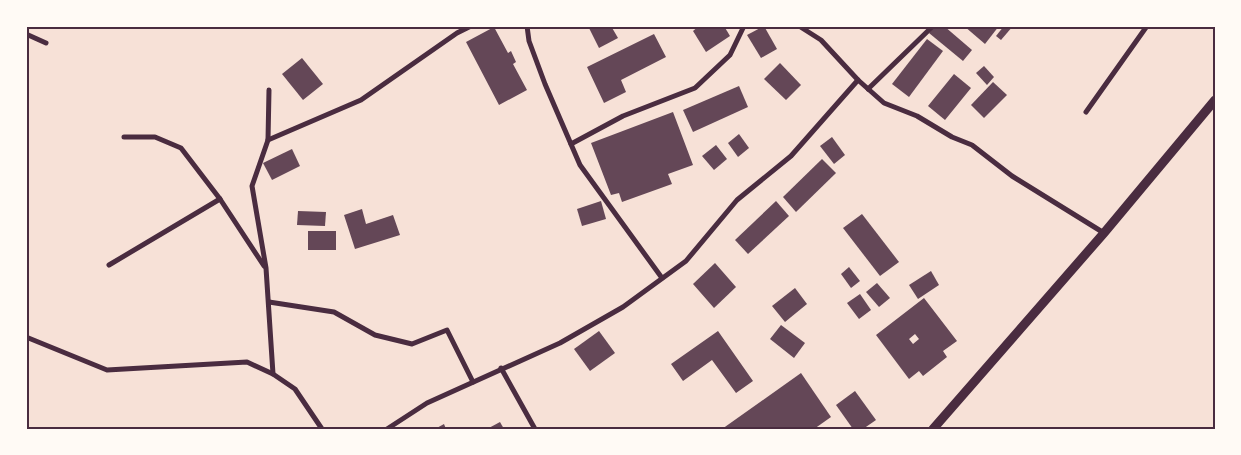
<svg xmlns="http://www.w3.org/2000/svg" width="1241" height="455" font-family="'Fira Sans',sans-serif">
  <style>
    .building { fill: #644757; fill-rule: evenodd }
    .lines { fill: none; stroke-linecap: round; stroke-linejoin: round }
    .minor { stroke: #4a2c40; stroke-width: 5 }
    .tertiary { stroke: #4a2c40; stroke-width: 9 }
    .neatline { fill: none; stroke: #4a2c40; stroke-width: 2 }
  </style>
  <rect width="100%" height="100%" fill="#f7e1d7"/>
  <!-- building -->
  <g class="building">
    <path d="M588,26H611L618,38L599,48Z"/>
    <path d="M699,26H724L730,36L706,52L693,31Z"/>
    <path d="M764,26L777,49L761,58L747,35Z"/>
    <path d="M935,26H944L972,50L963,61L929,33Z"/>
    <path d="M964,26H999L985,44Z"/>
    <path d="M1004,26H1013L1001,40L996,36Z"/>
    <path d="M494,27L508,53L511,51L516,62L513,64L527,90L499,105L466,42Z"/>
    <path d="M654,34L666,57L621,80L626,92L604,103L587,67Z"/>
    <path d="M927,39L943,51L909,97L892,84Z"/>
    <path d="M302,58L323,84L303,100L282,74Z"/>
    <path d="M780,63L801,85L786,100L764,79Z"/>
    <path d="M984,66L994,77L987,85L976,73Z"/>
    <path d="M954,74L971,88L945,120L928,106Z"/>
    <path d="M993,82L1007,95L984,118L971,105Z"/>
    <path d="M739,86L748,107L693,132L683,110Z"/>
    <path d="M673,112L693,165L668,174L672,184L622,202L619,193L611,195L591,143Z"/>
    <path d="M739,134L749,148L738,157L728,143Z"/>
    <path d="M832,137L845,155L834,164L820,146Z"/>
    <path d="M716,145L727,159L714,170L702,156Z"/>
    <path d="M292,149L300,166L272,180L263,163Z"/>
    <path d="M822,159L836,173L796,212L783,197Z"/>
    <path d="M601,201L606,219L582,226L577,209Z"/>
    <path d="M776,201L789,216L748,254L735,240Z"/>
    <path d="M362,209L366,224L393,215L400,235L355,249L344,215Z"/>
    <path d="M298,211L326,212L325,226L297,225Z"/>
    <path d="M862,214L899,262L880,276L843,228Z"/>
    <rect x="308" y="231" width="28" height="19"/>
    <path d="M715,263L736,287L714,308L693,284Z"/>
    <path d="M849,267L860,281L851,288L841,274Z"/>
    <path d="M931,271L939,285L918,299L909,285Z"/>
    <path d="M877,283L890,298L879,307L866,292Z"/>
    <path d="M795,288L807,304L785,322L772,306Z"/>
    <path d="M860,294L871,310L859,319L847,303Z"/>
    <path d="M924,298L957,341L943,351L947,357L923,376L919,371L909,379L876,335ZM915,334L919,339L913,344L909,339Z"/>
    <path d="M781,325L805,343L794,358L770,339Z"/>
    <path d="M599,331L615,353L590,371L574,349Z"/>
    <path d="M718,331L753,381L736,393L712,360L683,381L671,364Z"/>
    <path d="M801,373L831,417L814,429H722Z"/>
    <path d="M855,391L876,420L863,429H853L836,405Z"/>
    <path d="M500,422L504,429H487Z"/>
    <path d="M444,424L446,429H435Z"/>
  </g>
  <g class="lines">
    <!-- minor -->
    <g class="minor">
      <path d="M527,26L529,41L545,84L580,165L662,278"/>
      <path d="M799,26L821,40L858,80L884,103L917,116L952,137L972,145L1012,176L1104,233"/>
      <path d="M26,34L46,43"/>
      <path d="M868,89L933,26"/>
      <path d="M269,90L268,140L252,186L266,268L273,374"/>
      <path d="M1086,112L1147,26"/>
      <path d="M124,137H155L181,148L220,199L264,266"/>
      <path d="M268,140L361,100L457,33L471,26"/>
      <path d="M571,144L623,116L695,88L730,55L744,26"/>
      <path d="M109,265L220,199"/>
      <path d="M269,302L334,312L375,335L412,344L447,330L473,382"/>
      <path d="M26,337L107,370L247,362L273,374L295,389L322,429"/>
      <path d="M501,368L535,429"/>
      <path d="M387,429L427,403L560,343L623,307L686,261L737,200L791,156L858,80"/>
    </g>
    <!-- tertiary -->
    <path class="tertiary" d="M933,429L1104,233L1215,100"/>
  </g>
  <!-- border -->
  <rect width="1241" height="455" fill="none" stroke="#fffaf5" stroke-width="55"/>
  <rect x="28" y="28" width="1186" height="400" class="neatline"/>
</svg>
